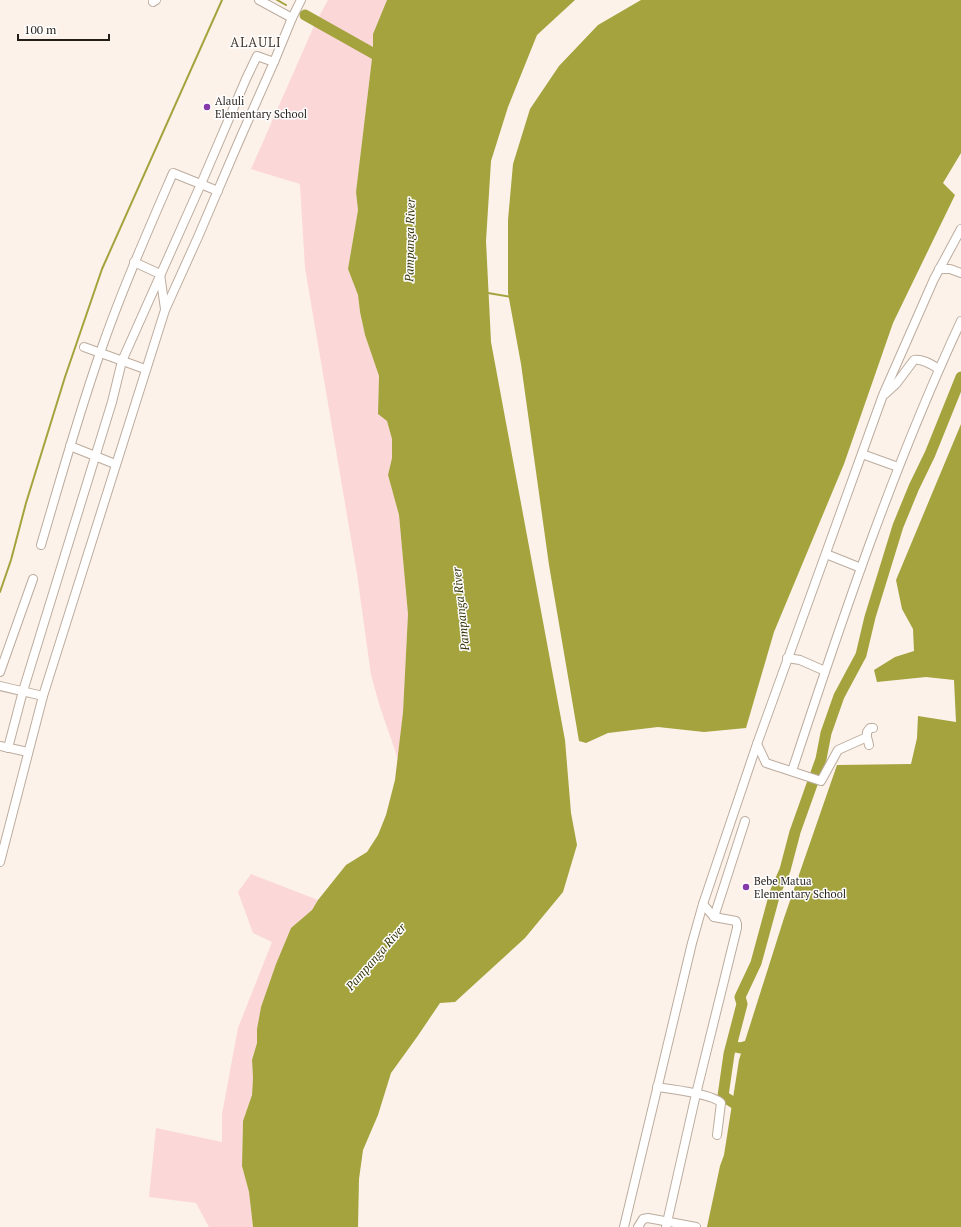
<svg xmlns="http://www.w3.org/2000/svg" width="961" height="1227" font-family="'PT Serif',serif">
  <style>
    .green { fill: #fcd7d7 }
    .water { fill: #a4a33d }
    .lines { fill: none; stroke-linecap: round; stroke-linejoin: round }
    .stream { stroke: #a4a33d; stroke-width: 2 }
    .river { stroke: #a4a33d; stroke-width: 11 }
    .minor-casing { stroke: #bcac9e; stroke-width: 10 }
    .minor { stroke: #fff; stroke-width: 8 }
    .poi-dot { fill: #853aac; stroke: #fff; stroke-width: 1.5 }
    .labels { text-anchor: middle; stroke-width: 3; stroke-linejoin: round; paint-order: stroke }
    .poi-label { font-size: 11px; fill: #241e18; stroke: #fff; text-anchor: start }
    .water-label { font-size: 12px; font-style: italic; fill: #363509; stroke: #fff }
    .quarter-label { font-size: 13px; letter-spacing: 1px; fill: #45372b; stroke: #fff }
  </style>
  <rect width="100%" height="100%" fill="#fcf2e9"/>
  <!-- green -->
  <g class="green">
    <path d="M328,0H387L373,34V50L356,192L358,210L348,269L358,295L360,313L365,335L379,376L378,413L387,421L392,439V458L388,475L399,515L408,614L403,712L398,759L380,707L371,675L357,574L305,268L300,184L251,169L314,26Z"/>
    <path d="M251,874L318,900L312,910L291,928L276,964L261,1007L257,1029V1043L252,1060L253,1078L252,1095L243,1121L242,1166L249,1192L253,1227H209L196,1203L149,1197L156,1128L222,1142V1114L238,1028L272,942L253,933L238,892Z"/>
  </g>
  <!-- water -->
  <g class="water">
    <path d="M387,0H575L537,35L508,107L491,161L486,241L491,342L565,740L571,813L577,845L563,892L525,938L455,1002L440,1003L417,1037L391,1073L378,1115L363,1150L359,1179L358,1227H253L249,1192L242,1166L243,1121L252,1095L253,1078L252,1060L257,1043V1029L261,1007L276,964L291,928L312,910L318,900L346,865L367,852L378,835L386,815L395,780L403,712L408,614L399,515L388,475L392,458V439L387,421L378,414L379,376L365,335L360,312L358,295L348,269L358,210L356,192L373,50V34Z"/>
    <path d="M641,0H961V153L943,183L955,195L893,323L844,464L774,632L746,728L704,732L658,727L608,733L586,743L579,741L549,565L521,364L508,293V220L513,164L530,109L559,66L598,25Z"/>
    <path d="M961,424V1227H707L720,1166L724,1155L739,1060L784,918L837,765L911,764L917,738L918,716L956,722L954,680L926,677L877,682L874,670L895,657L914,651L913,629L902,609L896,580Z"/>
  </g>
  <g class="lines">
    <!-- stream -->
    <g class="stream">
      <path d="M277,0L286,5"/>
      <path d="M488,293L511,297"/>
      <path d="M0,592L11,560L26,503L65,377L102,269L222,0"/>
    </g>
    <!-- river -->
    <g class="river">
      <path d="M305,15L385,60"/>
      <path d="M732,1046L740,1048L758,1043"/>
      <path d="M745,1110L723,1096L729,1054L742,1004L740,997L756,963L775,893L785,870L795,832L821,759L826,733L839,696L861,655L870,617L898,526L914,487L930,454L961,377"/>
    </g>
    <!-- minor casing -->
    <g class="minor-casing">
      <g id="minor">
        <path d="M259,0L292,18"/>
        <path d="M153,2L156,0"/>
        <path d="M134,262L160,274L165,309"/>
        <path d="M939,269H950L961,273"/>
        <path d="M84,347L145,369"/>
        <path d="M885,394L896,384L914,360C922,358 932,365 939,369"/>
        <path d="M70,446L115,464"/>
        <path d="M862,454L898,467"/>
        <path d="M41,545C60,481 78,416 100,353C121,292 147,233 173,173L218,191"/>
        <path d="M826,554L861,568"/>
        <path d="M787,658L800,660L825,671"/>
        <path d="M0,672L33,579"/>
        <path d="M0,686L43,696"/>
        <path d="M867,737V732L870,728H873"/>
        <path d="M757,744L766,763L821,781L838,750L867,737L869,745"/>
        <path d="M0,746L28,752"/>
        <path d="M8,748L23,691L112,402L122,361L201,184L246,79L257,56L274,62"/>
        <path d="M792,771C842,619 893,467 961,321"/>
        <path d="M0,862L43,696L165,310L198,237L239,141L274,62L292,18L301,0"/>
        <path d="M714,917L745,821"/>
        <path d="M657,1087C671,1089 713,1094 721,1103L717,1135"/>
        <path d="M624,1227L692,943L703,904L757,744L883,395L934,279L961,229"/>
        <path d="M638,1227L643,1219L648,1218L696,1227"/>
        <path d="M666,1227L696,1094L737,928V924L736,921L714,917L703,904"/>
      </g>
    </g>
    <!-- minor -->
    <use href="#minor" class="minor"/>
  </g>
  <!-- markers -->
  <g class="poi-dot">
    <circle cx="207" cy="107" r="4"/>
    <circle cx="746" cy="887" r="4"/>
  </g>
  <g class="labels">
    <!-- poi labels -->
    <g class="poi-label">
      <text x="215" y="105">Alauli<tspan x="215" dy="13">Elementary School</tspan></text>
      <text x="754" y="885">Bebe Matua<tspan x="754" dy="13">Elementary School</tspan></text>
    </g>
    <!-- water labels -->
    <g class="water-label">
      <text transform="translate(410 240) rotate(-89)" y="4">Pampanga River</text>
      <text transform="translate(461 609) rotate(-96)" y="4">Pampanga River</text>
      <text transform="translate(376 957) rotate(-49)" y="4">Pampanga River</text>
    </g>
    <!-- quarter labels -->
    <g class="quarter-label">
      <text x="256" y="47">ALAULI</text>
    </g>
  </g>
  <!-- scale -->
  <path d="M18 34v6h91v-6" fill="none" stroke="#241e18" stroke-width="2"/>
  <text x="24" y="34" font-size="12" fill="#241e18" stroke="#ffffff" stroke-width="3" paint-order="stroke">100 m</text>
</svg>
